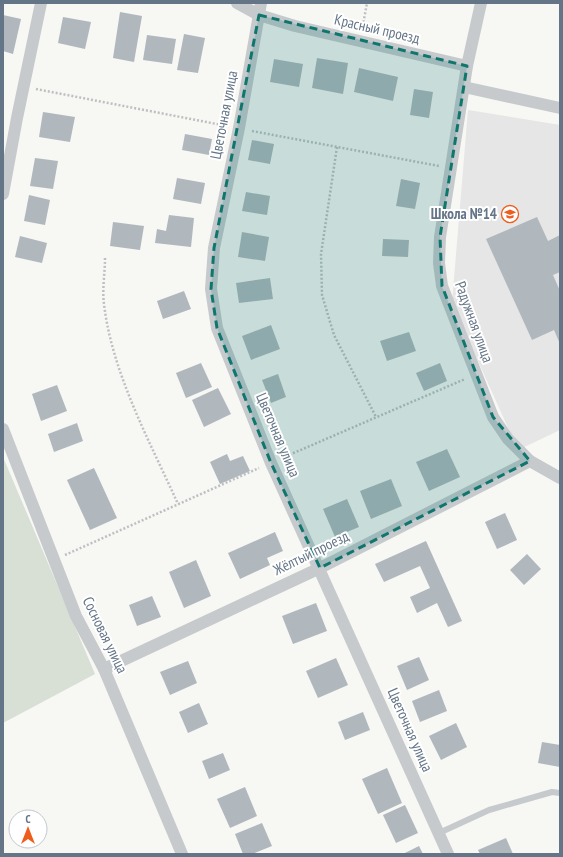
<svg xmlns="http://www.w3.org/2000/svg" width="563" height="857" font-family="'PT Sans Narrow',sans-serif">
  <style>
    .built { fill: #e5e6e5 }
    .green { fill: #d8dfd4 }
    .building { fill: #b0b7bd }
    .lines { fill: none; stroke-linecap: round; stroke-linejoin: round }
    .path { stroke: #bdc0c2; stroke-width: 2.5; stroke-dasharray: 2 2; stroke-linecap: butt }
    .lane { stroke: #c6cacd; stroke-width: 6 }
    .street { stroke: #c6cacd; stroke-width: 12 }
    .marked { fill: #0f766e; fill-opacity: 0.2; stroke: #0f766e; stroke-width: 3; stroke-dasharray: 8 5; stroke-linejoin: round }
    .labels { text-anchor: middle; stroke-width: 4; stroke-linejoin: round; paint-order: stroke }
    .street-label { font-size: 15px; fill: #647587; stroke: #fff }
    .poi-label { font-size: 15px; font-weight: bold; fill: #647587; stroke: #fff; text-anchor: end }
  </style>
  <rect width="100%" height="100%" fill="#f7f7f4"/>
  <!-- built -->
  <path class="built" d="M468,110L560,125V430L518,450L452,303Z"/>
  <!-- green -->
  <path class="green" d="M3,457L95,674L3,723Z"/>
  <!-- building -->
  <g class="building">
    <path d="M120,12L142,16L134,62L113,58Z"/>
    <path d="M3,15L21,19L13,54L3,51Z"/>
    <path d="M63,17L91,22L85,49L58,43Z"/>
    <path d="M184,34L205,38L198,73L177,70Z"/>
    <path d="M147,35L176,39L172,64L143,60Z"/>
    <path d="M317,58L348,63L343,94L312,88Z"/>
    <path d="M274,59L303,64L299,87L270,82Z"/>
    <path d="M359,68L398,77L393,101L354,92Z"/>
    <path d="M414,89L433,92L429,118L410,115Z"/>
    <path d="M43,112L75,117L70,142L39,137Z"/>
    <path d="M185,134L212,139L209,155L182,150Z"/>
    <path d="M252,140L274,144L270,164L248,160Z"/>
    <path d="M35,158L58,161L53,189L30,186Z"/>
    <path d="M177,178L205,183L201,204L173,199Z"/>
    <path d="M401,179L420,183L415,209L396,206Z"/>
    <path d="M246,192L270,196L267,215L242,211Z"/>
    <path d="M29,195L50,200L45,225L24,221Z"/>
    <path d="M169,215L194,218L191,247L155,243L157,229L166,231Z"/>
    <path d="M537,217L548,241L560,235V272L553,275L560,291V344L554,330L532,340L486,239Z"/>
    <path d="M113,222L144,226L140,250L110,246Z"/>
    <path d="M242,232L269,237L265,261L238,257Z"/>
    <path d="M20,236L47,243L42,263L15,257Z"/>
    <path d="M383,239L409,240L408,257L382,256Z"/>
    <path d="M270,278L273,299L239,303L236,283Z"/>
    <path d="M184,291L191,309L163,319L157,301Z"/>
    <path d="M271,325L280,349L251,360L242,336Z"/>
    <path d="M409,332L416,351L387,361L380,341Z"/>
    <path d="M201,363L212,387L186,398L176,373Z"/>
    <path d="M440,363L447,381L424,391L416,373Z"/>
    <path d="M278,374L286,397L271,403L262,380Z"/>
    <path d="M57,385L67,411L41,421L32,394Z"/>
    <path d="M218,388L231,414L204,427L192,400Z"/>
    <path d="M77,423L83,441L54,452L48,434Z"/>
    <path d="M447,449L460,477L429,491L416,462Z"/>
    <path d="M227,454L230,461L243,456L250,471L220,484L210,462Z"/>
    <path d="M94,468L117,518L90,530L67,480Z"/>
    <path d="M391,479L402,506L371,519L360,491Z"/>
    <path d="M347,499L359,527L335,537L323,509Z"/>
    <path d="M505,513L517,540L497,549L485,522Z"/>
    <path d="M275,532L283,551L267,558L270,565L240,579L228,553Z"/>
    <path d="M426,541L462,621L448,627L437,603L417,613L410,597L430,588L420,566L384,582L375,564Z"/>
    <path d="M527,554L541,569L524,585L510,570Z"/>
    <path d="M196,560L211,596L184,608L169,572Z"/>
    <path d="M152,596L161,617L137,626L129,605Z"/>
    <path d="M316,603L327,631L293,644L282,616Z"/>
    <path d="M419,657L429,680L407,690L397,666Z"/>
    <path d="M336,658L348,685L318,698L306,671Z"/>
    <path d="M188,661L197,683L170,695L160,672Z"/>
    <path d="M439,690L447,711L420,722L412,701Z"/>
    <path d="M199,703L208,724L188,733L179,712Z"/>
    <path d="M363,712L370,730L345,740L338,722Z"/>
    <path d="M456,723L467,747L441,760L429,736Z"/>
    <path d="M542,742L560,745V767L538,763Z"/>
    <path d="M223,753L230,770L209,779L202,761Z"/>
    <path d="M387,768L402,803L378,814L362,779Z"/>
    <path d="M245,787L257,816L230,828L217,799Z"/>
    <path d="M405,805L418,833L396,843L383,815Z"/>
    <path d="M262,823L272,846L252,854H243L235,834Z"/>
    <path d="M506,838L513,854H480L478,850Z"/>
    <path d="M419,846L423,854H405V853Z"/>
  </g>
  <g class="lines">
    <!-- path -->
    <g class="path">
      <path d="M362,30L367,3"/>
      <path d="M36,89L227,126"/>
      <path d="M252,131L439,166"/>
      <path d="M337,147L321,254L322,295L334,335L376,417"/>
      <path d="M105,258C105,273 102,289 104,304C112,373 150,442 178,504"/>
      <path d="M282,458L465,379"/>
      <path d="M65,555L259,468"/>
    </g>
    <!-- lane -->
    <path class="lane" d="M439,833L489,810L552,792L560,793"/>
    <!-- street -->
    <g class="street">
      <path d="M237,3L259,15L295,26L467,66"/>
      <path d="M261,3L239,128L214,248L211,289L217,328L271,463L448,854"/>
      <path d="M481,3L467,66L440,237L439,263L442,286L493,417L508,439L530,461L560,478"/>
      <path d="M464,87L560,108"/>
      <path d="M3,194L17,118L41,3"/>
      <path d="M3,429L76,616L104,669L182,854"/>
      <path d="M104,669L320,568L530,461"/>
    </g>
  </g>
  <!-- marked area -->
  <path class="marked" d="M259,15L467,66L440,237L442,286L493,417L530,461L320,568L271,463L217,328L211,289L214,248Z"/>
  <!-- icons -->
  <defs>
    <g id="school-ring" transform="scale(0.9)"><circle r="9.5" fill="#fff" stroke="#ef5d1c" stroke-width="1.5"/><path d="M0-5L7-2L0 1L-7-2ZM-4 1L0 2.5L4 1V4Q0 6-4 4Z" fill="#ef5d1c"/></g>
  </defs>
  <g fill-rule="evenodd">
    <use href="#school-ring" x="510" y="214"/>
  </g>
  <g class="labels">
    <!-- street labels -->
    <g class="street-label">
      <text transform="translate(377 29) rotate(13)" y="5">Красный проезд</text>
      <text transform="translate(224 115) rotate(-79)" y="5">Цветочная улица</text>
      <text transform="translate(474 322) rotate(70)" y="5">Радужная улица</text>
      <text transform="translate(278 435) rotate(67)" y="5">Цветочная улица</text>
      <text transform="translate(311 553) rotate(-26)" y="5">Жёлтый проезд</text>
      <text transform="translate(105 635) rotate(64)" y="5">Сосновая улица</text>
      <text transform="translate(410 730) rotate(66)" y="5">Цветочная улица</text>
    </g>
    <!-- poi labels -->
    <g class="poi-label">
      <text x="497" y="219">Школа №14</text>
    </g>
  </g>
  <!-- border -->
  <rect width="563" height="857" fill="none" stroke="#647587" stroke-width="8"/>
  <!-- north arrow -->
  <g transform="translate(28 829)"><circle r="19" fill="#ffffff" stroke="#c1c8cf"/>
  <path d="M0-3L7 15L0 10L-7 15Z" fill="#ef5d1c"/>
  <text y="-6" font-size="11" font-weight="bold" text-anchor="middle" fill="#647587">С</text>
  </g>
</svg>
